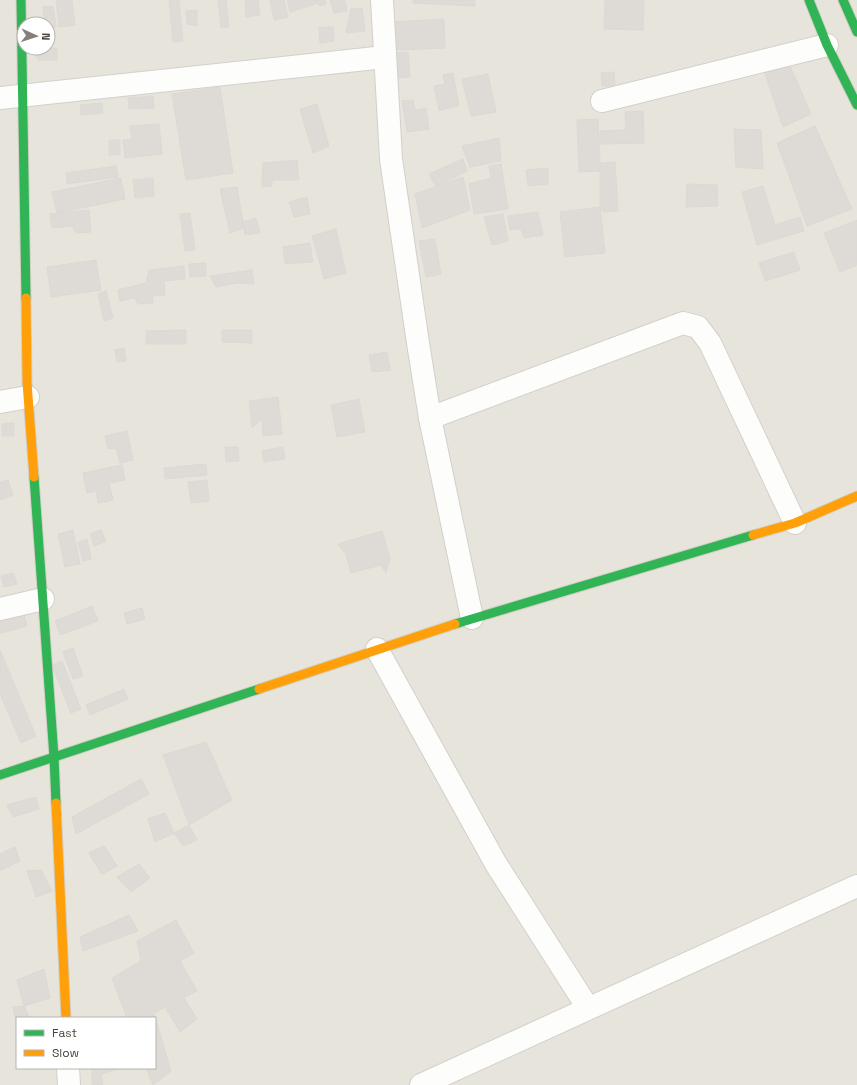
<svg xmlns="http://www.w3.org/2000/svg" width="857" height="1085" font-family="'Space Grotesk',sans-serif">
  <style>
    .residential { fill: #e7e4dc; fill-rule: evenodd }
    .building { fill: #dedbd6; stroke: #dcd9d4 }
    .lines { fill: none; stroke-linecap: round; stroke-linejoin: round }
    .street-casing { stroke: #d2d0cb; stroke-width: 24 }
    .fast-casing { stroke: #d3cfc5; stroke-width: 11 }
    .slow-casing { stroke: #d3cfc5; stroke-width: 11 }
    .street { stroke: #fdfdfc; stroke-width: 22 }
    .fast { stroke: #30b455; stroke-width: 9 }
    .slow { stroke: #ff9f0a; stroke-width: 9 }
  </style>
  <rect width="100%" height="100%" fill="#f4f2ee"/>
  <!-- residential -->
  <path class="residential" d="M0,0H857V1085H0ZM24,24H48V48H24ZM17,1018H155V1068H17Z"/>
  <!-- building -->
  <g class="building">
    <path d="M72,0L75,25L59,27L56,1Z"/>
    <path d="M169,0H179L183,41L173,42Z"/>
    <path d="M218,0H226L229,27L221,28Z"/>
    <path d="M245,0H258L260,15L246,17Z"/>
    <path d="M270,0H284L288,17L274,20Z"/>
    <path d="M287,0H325L326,4L319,6L318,3L290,12Z"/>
    <path d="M330,0H345L347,11L334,13Z"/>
    <path d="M413,0H475V6L413,3Z"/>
    <path d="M605,0H644L643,30L604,29Z"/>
    <path d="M53,6L56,27L48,28V24H45L43,7Z"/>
    <path d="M362,8L365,31L346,33L351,9Z"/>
    <path d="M197,10V26L187,24L186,11Z"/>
    <path d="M444,19L445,48L394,50L393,22Z"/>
    <path d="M319,27H333L334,41L320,43Z"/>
    <path d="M57,48V60H38L34,49Z"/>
    <path d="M408,52L410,77L396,78L394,53Z"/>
    <path d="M787,59L811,114L783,127L763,68Z"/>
    <path d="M614,72L615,86H602L601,73Z"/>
    <path d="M453,73L459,106L439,110L434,86L445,84L443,75Z"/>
    <path d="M488,74L496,112L471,116L462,79Z"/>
    <path d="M220,87L233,173L186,180L172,94Z"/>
    <path d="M153,96L154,108L129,109L128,98Z"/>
    <path d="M413,100L415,110L426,108L429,129L407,132L402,101Z"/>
    <path d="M102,103L103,113L81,115L80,105Z"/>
    <path d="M317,104L329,146L313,153L300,109Z"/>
    <path d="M643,111L644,143L600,144V131L626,130L625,112Z"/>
    <path d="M598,119L600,163V171L579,172L577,120Z"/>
    <path d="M159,124L162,154L125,158L123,140L132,139L130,126Z"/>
    <path d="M815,126L852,209L807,226L777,143Z"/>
    <path d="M734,129L761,130L763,169L736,167Z"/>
    <path d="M499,138L501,161L470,167L462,146Z"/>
    <rect x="109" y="140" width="11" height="15"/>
    <path d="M463,159L467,171L436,187L429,174Z"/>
    <path d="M297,160L299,180H272V186L262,187L263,163Z"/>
    <path d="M615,162L618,211L603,212L600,207V163Z"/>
    <path d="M501,164L508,209L474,214L469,184L491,178L489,166Z"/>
    <path d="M116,166L118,177L67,184L66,173Z"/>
    <path d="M548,168V184L528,186L526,170Z"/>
    <path d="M463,177L470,210L422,228L415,194Z"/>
    <path d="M121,178L125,199L57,213L52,192Z"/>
    <path d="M153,178L154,196L135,198L133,180Z"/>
    <path d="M687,184L717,185L718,206L686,207Z"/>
    <path d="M763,186L775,225L800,217L804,231L757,245L742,192Z"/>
    <path d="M237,187L244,228L230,233L220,189Z"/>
    <path d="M307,197L310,214L294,217L289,202Z"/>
    <path d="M600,207L605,253L565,257L560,212Z"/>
    <path d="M89,210L91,232L76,233L72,226L52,228L50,214Z"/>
    <path d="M538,212L543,235L524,238L521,229L510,230L508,216Z"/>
    <path d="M190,213L195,250L185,251L180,214Z"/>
    <path d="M503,214L508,241L492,245L484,217Z"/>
    <path d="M256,218L260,233L245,235L243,222Z"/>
    <path d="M857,220V265L840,272L824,233Z"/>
    <path d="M336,229L346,273L324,279L312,236Z"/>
    <path d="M435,239L441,274L426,277L419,241Z"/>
    <path d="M310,243L313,262L285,264L283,247Z"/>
    <path d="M794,252L800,270L765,281L759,263Z"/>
    <path d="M96,260L101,290L51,297L47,267Z"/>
    <path d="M206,263V276L190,277L189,264Z"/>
    <path d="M184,266L185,279L164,281L165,295L152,296L153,303L138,304L135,298L120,301L118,290L146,283L149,270Z"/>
    <path d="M252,270L254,284L238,283L216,287L210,276Z"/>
    <path d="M106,291L113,318L104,321L98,294Z"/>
    <path d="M186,330V344H146V331Z"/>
    <path d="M222,330H252V343L222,342Z"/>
    <path d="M124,348L126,361L117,362L115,350Z"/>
    <path d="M387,352L390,370L372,372L369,355Z"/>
    <path d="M278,397L282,434L263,436L262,419L252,428L249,401Z"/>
    <path d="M359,399L365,432L337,437L331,405Z"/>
    <path d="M14,423V436H2V424Z"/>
    <path d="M127,431L133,460L120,463L116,448L108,449L105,436Z"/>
    <path d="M225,447H238L239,461L226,462Z"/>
    <path d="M283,447L285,459L264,462L262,451Z"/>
    <path d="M206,464L207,475L165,479L164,468Z"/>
    <path d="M122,465L125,480L109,483L113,500L98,503L96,491L87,493L83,473Z"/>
    <path d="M8,480L13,495L0,500V482Z"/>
    <path d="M207,480L209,501L191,503L188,482Z"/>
    <path d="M73,530L80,564L65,567L58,534Z"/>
    <path d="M101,530L106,541L94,546L90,534Z"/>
    <path d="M382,531L390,558L386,573L381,565L351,573L346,554L338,544Z"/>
    <path d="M87,539L91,559L83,561L78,542Z"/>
    <path d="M13,573L17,584L4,587L1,576Z"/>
    <path d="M92,606L98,621L60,635L55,621Z"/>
    <path d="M142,608L145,619L127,624L124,613Z"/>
    <path d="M24,614L27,626L1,633L0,620Z"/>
    <path d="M73,648L83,676L73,679L63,652Z"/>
    <path d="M0,650L36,736L21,743L0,694Z"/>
    <path d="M62,661L81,709L71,713L52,665Z"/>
    <path d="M124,689L128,699L90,715L86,705Z"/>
    <path d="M206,742L232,800L189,825L163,755Z"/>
    <path d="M141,779L149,794L76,834L72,817Z"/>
    <path d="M36,797L39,809L13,817L7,805Z"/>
    <path d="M165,813L174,833L155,842L148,819Z"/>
    <path d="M189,825L197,840L183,846L174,833Z"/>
    <path d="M104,846L117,866L102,874L89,853Z"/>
    <path d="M104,846L117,866L102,874L89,853Z"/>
    <path d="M15,847L20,861L0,871V854Z"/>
    <path d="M139,864L150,878L131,892L117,877Z"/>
    <path d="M41,870L52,891L36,897L27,871Z"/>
    <path d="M129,915L138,931L83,951L80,937Z"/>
    <path d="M176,920L194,953L180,961L197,991L154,1013L171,1071L153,1085L146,1068H155V1018H127L112,978L141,961L137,941Z"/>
    <path d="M44,969L50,998L24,1006L17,980Z"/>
    <path d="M183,996L197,1019L180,1032L165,1007Z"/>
    <path d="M24,1006L29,1017L17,1018V1022H16L13,1007Z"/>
    <path d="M92,1068H122L101,1074L103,1085H92Z"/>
  </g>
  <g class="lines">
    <!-- street casing -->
    <g class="street-casing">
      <g id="street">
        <path d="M382,0L391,159L418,343L430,418L472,618"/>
        <path d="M0,98L385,57"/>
        <path d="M602,101L827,45"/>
        <path d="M0,402L28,397"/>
        <path d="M430,418L683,323L698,327L710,343L795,523"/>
        <path d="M0,609L43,599"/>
        <path d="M377,649L496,864L588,1008"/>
        <path d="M68,1068L69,1085"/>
        <path d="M421,1085L857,886"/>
      </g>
    </g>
    <!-- fast casing -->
    <g class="fast-casing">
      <g id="fast">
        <path d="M21,0L26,298"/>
        <path d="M809,0L827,45L857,105"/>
        <path d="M843,0L857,32"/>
        <path d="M34,477L54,757L56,803"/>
        <path d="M455,624L753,535"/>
        <path d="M0,775L259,689"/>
      </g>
    </g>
    <!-- slow casing -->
    <g class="slow-casing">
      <g id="slow">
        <path d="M26,298L27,382L34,477"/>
        <path d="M753,535L795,523L857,496"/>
        <path d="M259,689L455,624"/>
        <path d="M56,803L66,1018"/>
      </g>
    </g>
    <!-- street -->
    <use href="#street" class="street"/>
    <!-- fast -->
    <use href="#fast" class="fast"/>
    <!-- slow -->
    <use href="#slow" class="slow"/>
  </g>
  <!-- legend -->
  <rect x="16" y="1017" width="140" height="52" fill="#ffffff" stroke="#b7b4b0"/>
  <rect x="24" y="1030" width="20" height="6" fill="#30b455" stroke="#b7b4b0"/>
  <text x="52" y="1037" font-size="12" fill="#4b4439">Fast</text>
  <rect x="24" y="1050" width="20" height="6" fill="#ff9f0a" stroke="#b7b4b0"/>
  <text x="52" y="1057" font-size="12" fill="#4b4439">Slow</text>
  <!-- north arrow -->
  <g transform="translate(36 36) rotate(93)"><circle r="19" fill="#ffffff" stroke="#b7b4b0"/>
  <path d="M0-3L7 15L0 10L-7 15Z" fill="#868178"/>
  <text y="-6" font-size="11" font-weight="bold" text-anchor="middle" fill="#4b4439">N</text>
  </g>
</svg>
